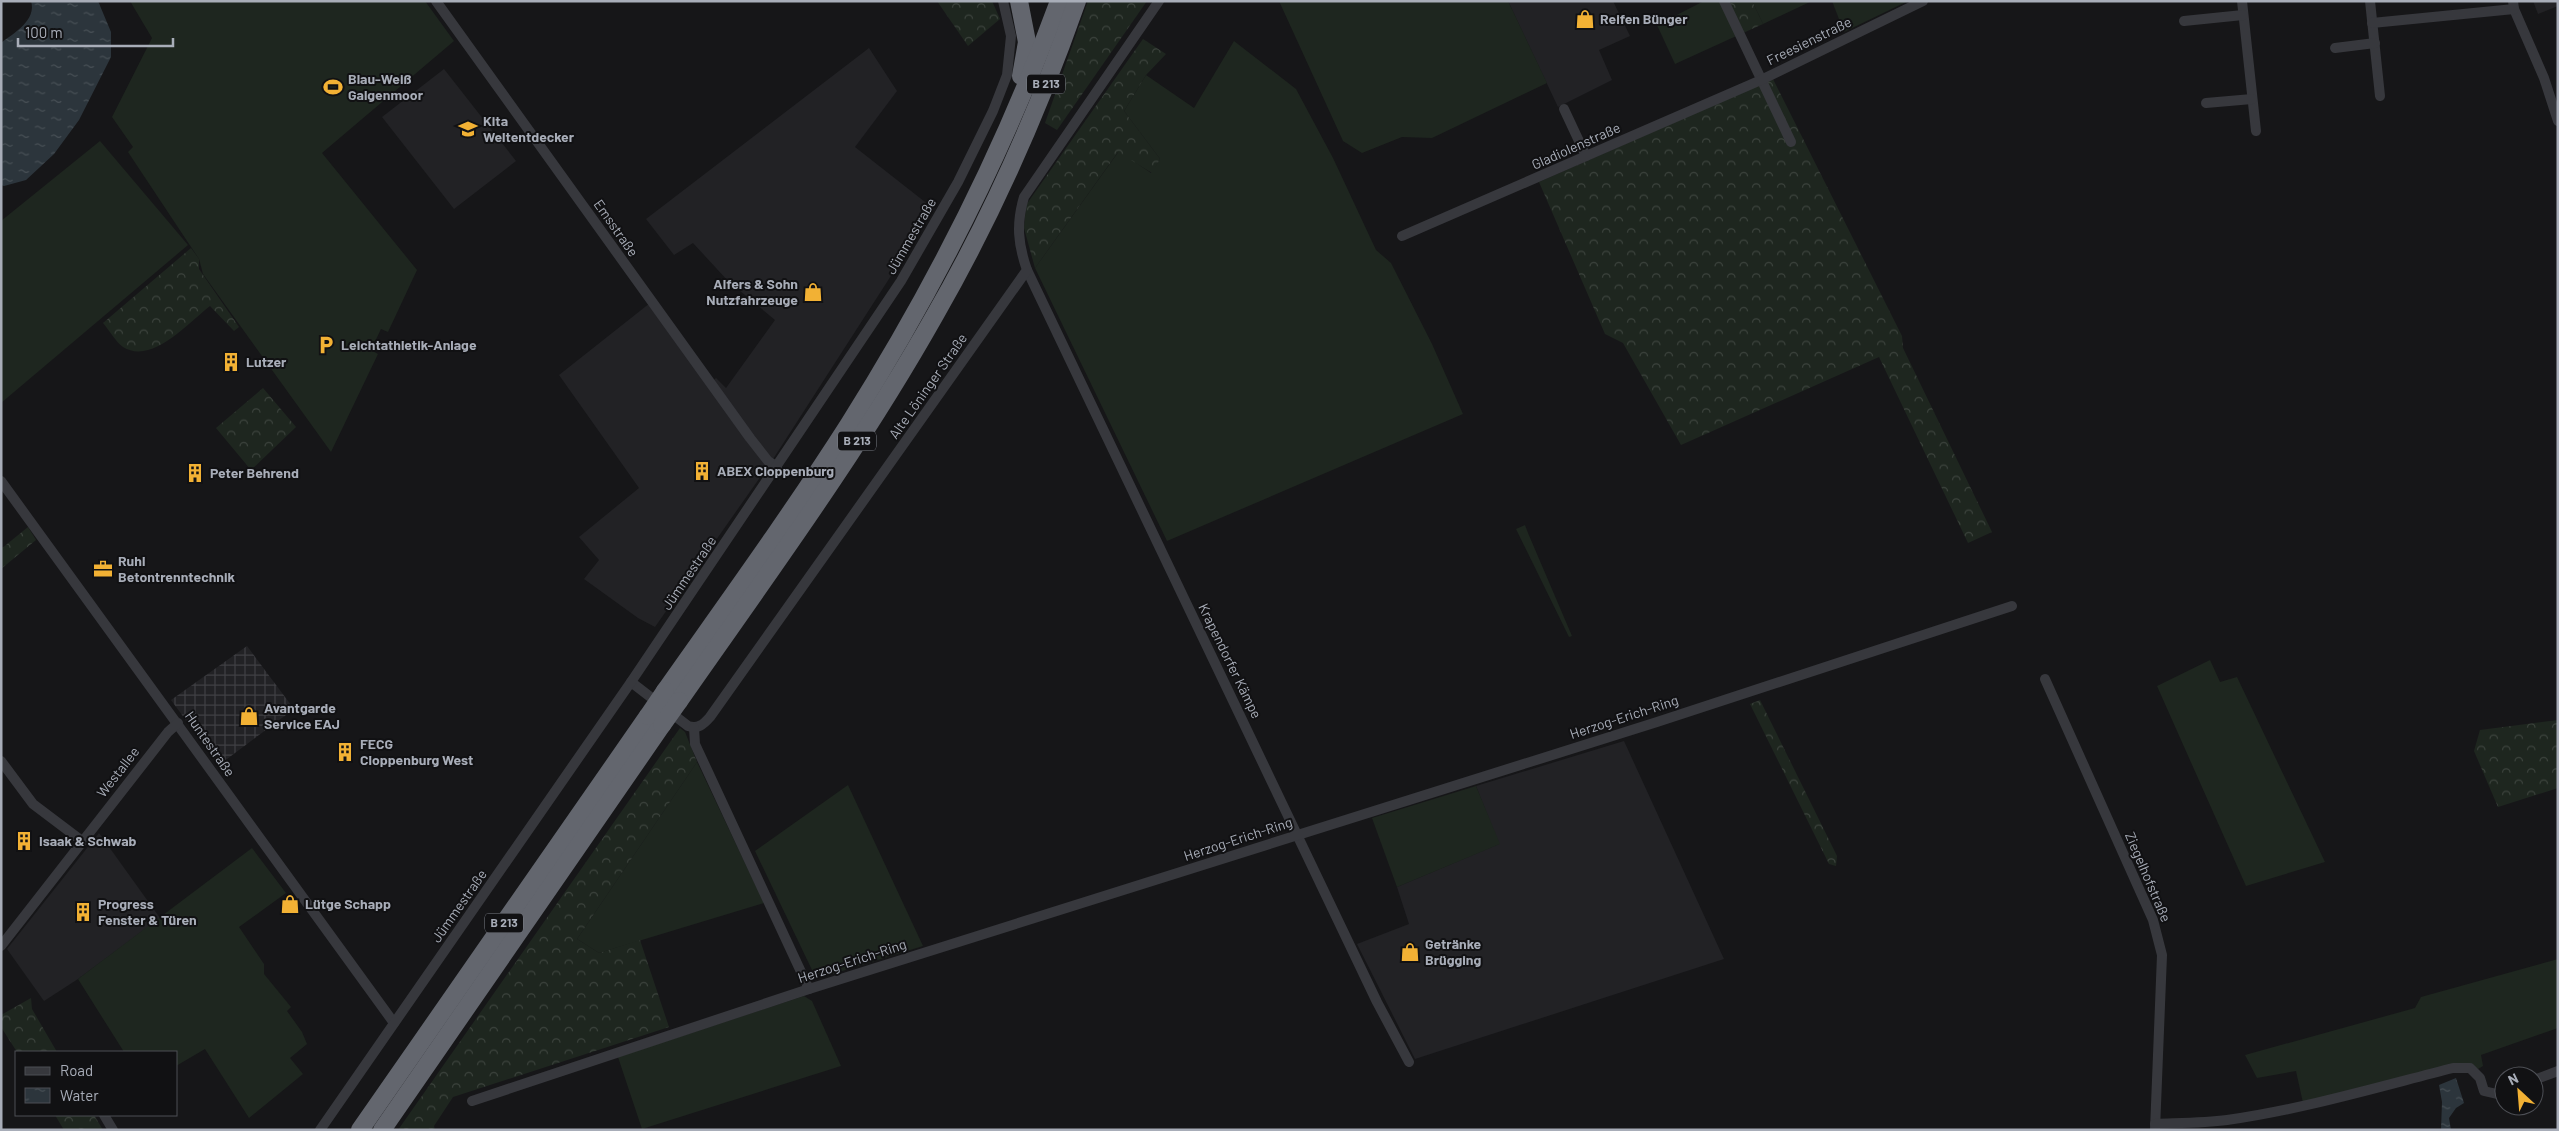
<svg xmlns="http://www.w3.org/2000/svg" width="2559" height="1131" font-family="Barlow,sans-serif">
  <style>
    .built { fill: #222225 }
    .industrial { fill: url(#industrial-grid) }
    .grass { fill: #1e261f }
    .forest { fill: url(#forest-crowns) }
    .water { fill: url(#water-ripples) }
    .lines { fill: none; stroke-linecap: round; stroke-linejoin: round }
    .street { stroke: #37383d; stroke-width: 10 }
    .highway { stroke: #63666e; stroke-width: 18 }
    .highway-bridge { stroke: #63666e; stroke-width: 18 }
    .labels { text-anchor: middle; stroke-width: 4; stroke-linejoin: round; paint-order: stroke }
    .shield { fill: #111113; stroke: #7b7e86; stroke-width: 1 }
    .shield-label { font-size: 12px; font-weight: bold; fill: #a8adb8 }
    .poi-label { font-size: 14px; font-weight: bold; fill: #a8adb8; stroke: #111113; text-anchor: start }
    .street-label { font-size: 14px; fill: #a8adb8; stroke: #111113 }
  </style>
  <defs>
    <pattern id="industrial-grid" width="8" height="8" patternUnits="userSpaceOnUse" patternTransform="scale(1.25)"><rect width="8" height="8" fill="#222225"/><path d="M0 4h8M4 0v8" fill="none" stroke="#3f3f43"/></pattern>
    <pattern id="forest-crowns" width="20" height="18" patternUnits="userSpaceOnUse" patternTransform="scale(1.25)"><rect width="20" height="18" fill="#1e261f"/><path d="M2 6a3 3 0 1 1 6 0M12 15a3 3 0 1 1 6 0" fill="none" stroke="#3c433d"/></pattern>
    <pattern id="water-ripples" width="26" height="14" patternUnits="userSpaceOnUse" patternTransform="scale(1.25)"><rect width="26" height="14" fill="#2c353c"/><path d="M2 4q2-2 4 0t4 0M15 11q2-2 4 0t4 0" fill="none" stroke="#485056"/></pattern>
  </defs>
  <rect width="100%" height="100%" fill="#161618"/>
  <!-- built -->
  <g class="built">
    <path d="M1508,1H1613L1630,36L1599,50L1612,80L1558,107Z"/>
    <path d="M2533,1H2558V6L2538,14Z"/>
    <path d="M869,48L897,91L855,147L934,209L775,456L655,627L638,618L584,579L599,560L579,537L639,488L559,375L650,303L708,385L716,378L726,388L775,320L728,281L693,243L674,255L646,219Z"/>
    <path d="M444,69L516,161L454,209L382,117Z"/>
    <path d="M1624,741L1724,959L1415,1059L1357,944L1409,924L1397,887L1499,844L1476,786Z"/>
    <path d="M99,833L160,918L78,979L44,1001L7,949Z"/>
  </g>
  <!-- industrial -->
  <path class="industrial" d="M247,646L294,709L219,765L171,700Z"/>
  <!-- grass -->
  <g class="grass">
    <path d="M130,1H425L454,41L322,153L417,270L388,332L381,329L371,350L378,354L331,452L203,274L199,259L128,152L133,147L112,117L152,38Z"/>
    <path d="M1279,1H1508L1547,83L1432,138L1402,137L1362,153L1343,141Z"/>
    <path d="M1704,1H1729L1743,33L1675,64L1657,25Z"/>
    <path d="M1752,1H1812L1763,24Z"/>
    <path d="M1832,1H1908L1844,32Z"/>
    <path d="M1234,41L1296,89L1333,158L1376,250L1391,263L1432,344L1463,414L1167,541L1035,268L1119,151L1151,173L1160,159L1124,111L1146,75L1194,108Z"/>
    <path d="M100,141L188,245L1,403V221Z"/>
    <path d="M1525,525L1528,533L1572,636L1569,637L1516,529Z"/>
    <path d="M2210,660L2220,682L2237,677L2325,862L2246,886L2157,686Z"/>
    <path d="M697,762L764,903L599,953L577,939Z"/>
    <path d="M848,785L923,946L823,977L812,970L755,851Z"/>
    <path d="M1476,786L1500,844L1397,887L1372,818Z"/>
    <path d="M252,848L286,893L239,927L264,964V974L291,1007L287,1011L302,1032L307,1044L290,1058L303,1074L249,1118L205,1049L176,1066V1052H124L78,979Z"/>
    <path d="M2558,959V1028L2481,1055L2483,1066L2478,1069L2464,1063L2303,1103L2296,1071L2257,1078L2245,1055L2415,1008L2421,997Z"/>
    <path d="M804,996L812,1001L841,1066L642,1129L618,1057Z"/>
  </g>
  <!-- forest -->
  <g class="forest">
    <path d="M937,1H992L1000,19L968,46Z"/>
    <path d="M1088,1H1147L1057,130L1045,123Z"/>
    <path d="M1729,1H1752L1763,24L1743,33Z"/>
    <path d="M1143,39L1166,54L1146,75L1124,111L1160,159L1152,173L1118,152L1035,268L1024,228L1026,205Z"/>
    <path d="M1773,79L1902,336L1903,348L1992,532L1968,543L1879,357L1681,445L1623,343L1605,334L1539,182Z"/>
    <path d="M191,248L199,259V269L239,327L234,331L210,306C188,323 152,365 123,347C116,342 109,330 103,323Z"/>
    <path d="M263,388L296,427L251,470L216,428Z"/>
    <path d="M28,527L36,540L1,569V549Z"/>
    <path d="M1760,700L1837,856L1836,866L1829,864L1750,704Z"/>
    <path d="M2558,720V788L2498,807L2474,751L2480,730Z"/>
    <path d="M680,728L685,732L697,762L577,939L599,953L640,940L669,1027L453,1097L434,1126L435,1130H398Z"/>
    <path d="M31,998L32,1009L57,1052H17L1,1027V1015Z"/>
    <path d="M55,1115H94L103,1130H64Z"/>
  </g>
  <!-- water -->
  <g class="water">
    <path d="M31,1H98L111,32V57L79,120L54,154L26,180L4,186L1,185V43C14,33 37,20 31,1Z"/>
    <path d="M2456,1078L2464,1103L2456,1108L2449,1118L2451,1130H2441L2442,1102L2439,1085Z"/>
  </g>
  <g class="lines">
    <!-- street -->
    <g class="street">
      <path d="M436,1L750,438L768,461L777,467"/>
      <path d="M1724,1L1791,142"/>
      <path d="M2242,1L2256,131"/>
      <path d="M2370,1L2380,96"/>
      <path d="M2513,1L2514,9L2544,78L2558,121"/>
      <path d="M2184,21L2243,15"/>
      <path d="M2372,23L2514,9"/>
      <path d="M2335,48L2375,43"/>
      <path d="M2206,103L2252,99"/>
      <path d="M1564,109L1586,156"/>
      <path d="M1402,236L1761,80L1923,1"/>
      <path d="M1027,270L1377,1002L1409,1062"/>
      <path d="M1,481L394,1023"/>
      <path d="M2045,679L2153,920L2162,955L2155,1130"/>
      <path d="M631,682L688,726C698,729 703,725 710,717L1027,270C1018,244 1016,224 1024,197L1159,1"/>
      <path d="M694,728L695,744L809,989"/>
      <path d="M1,761L33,804L82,841"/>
      <path d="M1,946L168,732L178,723"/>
      <path d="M2534,1080L2558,1071"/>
      <path d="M472,1101L809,989L1657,722L2012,606"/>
      <path d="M104,1115L113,1130"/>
      <path d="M2155,1124C2179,1123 2204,1123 2227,1120C2304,1109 2378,1087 2453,1068H2470L2480,1078L2484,1091L2497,1094L2504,1091"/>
      <path d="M320,1130L631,682L901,281L958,182L993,111L1007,75L1011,36L1003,1"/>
    </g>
    <!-- highway -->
    <g class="highway">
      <path d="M1019,1L1027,42L1021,76"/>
      <path d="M665,691C727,603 791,515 849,424C933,291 1005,149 1059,1"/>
      <path d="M679,701C767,575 859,450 935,315C992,216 1039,109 1077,1"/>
      <path d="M360,1130L648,716"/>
      <path d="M382,1130L662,725"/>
    </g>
    <!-- highway-bridge -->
    <g class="highway-bridge">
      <path d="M648,716L665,691"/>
      <path d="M662,725L679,701"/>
    </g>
  </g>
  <!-- icons -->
  <defs>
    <g id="shop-bare" transform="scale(1.5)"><path d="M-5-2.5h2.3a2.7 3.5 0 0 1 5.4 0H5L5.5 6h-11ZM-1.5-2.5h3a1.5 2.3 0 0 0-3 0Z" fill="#f2b134" stroke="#111113" stroke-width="2.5" paint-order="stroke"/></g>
    <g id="stadium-bare" transform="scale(1.5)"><path d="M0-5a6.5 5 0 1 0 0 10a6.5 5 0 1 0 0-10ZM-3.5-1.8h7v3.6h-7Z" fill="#f2b134" stroke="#111113" stroke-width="2.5" paint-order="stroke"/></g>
    <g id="school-bare" transform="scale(1.5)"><path d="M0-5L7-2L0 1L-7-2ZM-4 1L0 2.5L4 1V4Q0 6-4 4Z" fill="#f2b134" stroke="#111113" stroke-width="2.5" paint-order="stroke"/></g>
    <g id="parking-bare" transform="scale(1.5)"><path d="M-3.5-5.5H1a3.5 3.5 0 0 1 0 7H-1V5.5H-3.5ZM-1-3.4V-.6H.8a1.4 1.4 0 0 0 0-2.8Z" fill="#f2b134" stroke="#111113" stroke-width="2.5" paint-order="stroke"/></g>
    <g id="building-bare" transform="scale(1.5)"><path d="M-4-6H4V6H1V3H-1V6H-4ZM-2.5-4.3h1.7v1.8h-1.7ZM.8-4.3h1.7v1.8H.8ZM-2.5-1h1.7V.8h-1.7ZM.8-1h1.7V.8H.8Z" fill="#f2b134" stroke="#111113" stroke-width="2.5" paint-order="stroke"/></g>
    <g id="office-bare" transform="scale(1.5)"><path d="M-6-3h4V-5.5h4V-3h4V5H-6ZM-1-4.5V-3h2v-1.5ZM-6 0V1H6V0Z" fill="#f2b134" stroke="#111113" stroke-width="2.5" paint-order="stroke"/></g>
  </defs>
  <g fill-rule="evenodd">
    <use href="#shop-bare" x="1585" y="19"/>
    <use href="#stadium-bare" x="333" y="87"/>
    <use href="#school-bare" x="468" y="129"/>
    <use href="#shop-bare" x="813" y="292"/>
    <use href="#parking-bare" x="326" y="345"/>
    <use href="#building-bare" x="231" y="362"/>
    <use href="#building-bare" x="702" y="471"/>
    <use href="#building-bare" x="195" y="473"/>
    <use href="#office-bare" x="103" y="569"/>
    <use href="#shop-bare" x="249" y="716"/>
    <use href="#building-bare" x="345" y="752"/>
    <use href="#building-bare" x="24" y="841"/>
    <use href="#shop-bare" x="290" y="904"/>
    <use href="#building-bare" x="83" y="912"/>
    <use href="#shop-bare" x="1410" y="952"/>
  </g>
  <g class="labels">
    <!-- shield labels -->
    <g class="shield">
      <rect x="1027" y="74.5" width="38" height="19" rx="4"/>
      <rect x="838" y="431.5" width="38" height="19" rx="4"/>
      <rect x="485" y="913.5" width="38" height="19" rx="4"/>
    </g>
    <g class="shield-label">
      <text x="1046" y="88">B 213</text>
      <text x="857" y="445">B 213</text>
      <text x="504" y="927">B 213</text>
    </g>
    <!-- poi labels -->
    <g class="poi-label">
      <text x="1600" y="24">Reifen Bünger</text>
      <text x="348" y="84">Blau-Weiß<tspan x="348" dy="16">Galgenmoor</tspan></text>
      <text x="483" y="126">Kita<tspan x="483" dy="16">Weltentdecker</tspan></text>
      <text x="798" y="289" text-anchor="end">Alfers &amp; Sohn<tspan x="798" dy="16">Nutzfahrzeuge</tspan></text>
      <text x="341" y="350">Leichtathletik-Anlage</text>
      <text x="246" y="367">Lutzer</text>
      <text x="717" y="476">ABEX Cloppenburg</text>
      <text x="210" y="478">Peter Behrend</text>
      <text x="118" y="566">Ruhl<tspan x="118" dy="16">Betontrenntechnik</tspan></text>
      <text x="264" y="713">Avantgarde<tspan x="264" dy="16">Service EAJ</tspan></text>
      <text x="360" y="749">FECG<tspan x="360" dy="16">Cloppenburg West</tspan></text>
      <text x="39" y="846">Isaak &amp; Schwab</text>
      <text x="98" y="909">Progress<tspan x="98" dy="16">Fenster &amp; Türen</tspan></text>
      <text x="305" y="909">Lütge Schapp</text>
      <text x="1425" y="949">Getränke<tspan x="1425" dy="16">Brügging</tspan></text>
    </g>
    <!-- street labels -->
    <g class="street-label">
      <text transform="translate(1809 41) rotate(-26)" y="5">Freesienstraße</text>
      <text transform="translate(1576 146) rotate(-24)" y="5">Gladiolenstraße</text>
      <text transform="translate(616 228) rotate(55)" y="5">Emsstraße</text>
      <text transform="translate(911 236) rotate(-60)" y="5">Jümmestraße</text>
      <text transform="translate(928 386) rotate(-55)" y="5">Alte Löninger Straße</text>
      <text transform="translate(689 573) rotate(-56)" y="5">Jümmestraße</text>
      <text transform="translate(1230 661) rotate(64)" y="5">Krapendorfer Kämpe</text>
      <text transform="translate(1624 717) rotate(-18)" y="5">Herzog-Erich-Ring</text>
      <text transform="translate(210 744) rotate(55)" y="5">Huntestraße</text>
      <text transform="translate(118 772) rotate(-52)" y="5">Westallee</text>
      <text transform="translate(1238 839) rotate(-18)" y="5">Herzog-Erich-Ring</text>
      <text transform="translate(2148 877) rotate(67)" y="5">Ziegelhofstraße</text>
      <text transform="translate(459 906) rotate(-55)" y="5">Jümmestraße</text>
      <text transform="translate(852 961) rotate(-18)" y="5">Herzog-Erich-Ring</text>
    </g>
  </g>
  <!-- border -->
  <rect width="2559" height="1131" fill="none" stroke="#a8adb8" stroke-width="5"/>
  <!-- legend -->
  <rect x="15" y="1051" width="162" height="65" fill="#111113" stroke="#4d4f55"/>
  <rect x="25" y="1067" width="25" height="8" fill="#37383d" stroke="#4d4f55"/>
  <text x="60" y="1076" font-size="15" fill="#a8adb8">Road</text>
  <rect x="25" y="1088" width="25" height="15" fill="url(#water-ripples)" stroke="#4d4f55"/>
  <text x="60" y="1101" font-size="15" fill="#a8adb8">Water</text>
  <!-- north arrow -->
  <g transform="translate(2519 1091) rotate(334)"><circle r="24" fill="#111113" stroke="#4d4f55"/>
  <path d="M0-4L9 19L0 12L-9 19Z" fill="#f2b134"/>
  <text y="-8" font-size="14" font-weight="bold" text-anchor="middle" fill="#a8adb8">N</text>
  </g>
  <!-- scale -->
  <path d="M18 38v8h155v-8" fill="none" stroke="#a8adb8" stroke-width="2.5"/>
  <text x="25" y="38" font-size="15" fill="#a8adb8" stroke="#111113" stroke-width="4" paint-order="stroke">100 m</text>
</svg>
